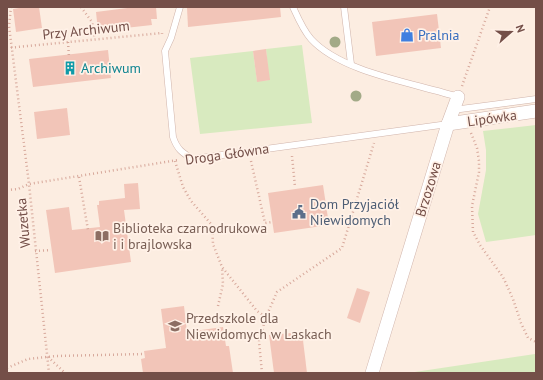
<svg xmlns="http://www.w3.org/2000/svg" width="543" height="380" font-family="'PT Sans',sans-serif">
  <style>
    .green { fill: #d8eabf }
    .building { fill: #f2c5b8 }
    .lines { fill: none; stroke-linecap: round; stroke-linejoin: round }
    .lane-casing { stroke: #d0b4ab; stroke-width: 7 }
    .street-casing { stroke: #d0b4ab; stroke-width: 14 }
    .path { stroke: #d7a89b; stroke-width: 2.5; stroke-dasharray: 1 3; stroke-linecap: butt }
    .lane { stroke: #fff; stroke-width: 6 }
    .street { stroke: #fff; stroke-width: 13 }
    .tree { fill: #a2aa87 }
    .labels { text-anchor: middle; stroke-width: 3.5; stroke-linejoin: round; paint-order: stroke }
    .street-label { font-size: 14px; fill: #744f48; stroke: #fff1e7 }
    .shop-label { font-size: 14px; fill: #366cbe; stroke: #fff1e7; text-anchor: start }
    .culture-label { font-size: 14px; fill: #0d838f; stroke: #fff1e7; text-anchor: start }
    .service-label { font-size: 14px; fill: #4e5e75; stroke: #fff1e7; text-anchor: start }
    .education-label { font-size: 14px; fill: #785e54; stroke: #fff1e7; text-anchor: start }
  </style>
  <rect width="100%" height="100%" fill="#fcede1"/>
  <!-- green -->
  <g class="green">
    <path d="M302,45L312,123L200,134L190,58L253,51L257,81L269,80L266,49Z"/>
    <path d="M536,125V235L486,242L478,214L486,170V150L483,131Z"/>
    <path d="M536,353V373H408L535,354Z"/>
  </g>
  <!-- building -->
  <g class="building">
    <path d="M25,7H39L42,28L16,32L13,9Z"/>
    <path d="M135,7H156L157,19H151L152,25L98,31L96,12Z"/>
    <path d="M200,7H280L281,17L188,27L187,8Z"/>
    <path d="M437,14L441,48L376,56L372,22Z"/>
    <path d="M266,49L270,80L257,82L253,51Z"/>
    <path d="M108,50L111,78L33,87L29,59Z"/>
    <path d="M67,108L70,135L37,139L34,112Z"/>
    <path d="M138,183L140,209L124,210L131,262L55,273L46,210L69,207L72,230L100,227L97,205H99V201L125,198L124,184Z"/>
    <path d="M323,185L329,225L274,233L268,193Z"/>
    <path d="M357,288L370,292L360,323L347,318Z"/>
    <path d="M184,306L187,332L223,327L226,346H229L233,373H143L141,359L145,358L144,351L166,348L161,309Z"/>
    <path d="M302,332L307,373H274L269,335Z"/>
  </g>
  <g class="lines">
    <!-- lane casing -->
    <g class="lane-casing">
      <g id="lane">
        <path d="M180,7L171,38L165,51L173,137C177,149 182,153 193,159L448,124"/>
        <path d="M293,7C298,18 303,30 311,39C342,73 415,83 458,97"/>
        <path d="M344,7L351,64"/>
        <path d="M453,110L536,99"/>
      </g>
    </g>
    <!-- street casing -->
    <g class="street-casing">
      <g id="street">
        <path d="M448,124L536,111"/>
        <path d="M372,373L448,124L458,97"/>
      </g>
    </g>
    <!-- path -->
    <g class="path">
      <path d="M11,7L9,26L29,184L49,373"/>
      <path d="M81,7L92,22L95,39"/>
      <path d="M68,42L69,57"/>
      <path d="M7,48L162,33V34"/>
      <path d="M462,86L490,7"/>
      <path d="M471,133L477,148L479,161V172L472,206L473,232L480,245L503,277L513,299L521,323L528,338L536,342"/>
      <path d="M292,156L295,187"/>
      <path d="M175,161L183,187L191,201L212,225L213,244L222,267L257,311L266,317"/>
      <path d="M251,161L265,223L272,222"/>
      <path d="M79,177L88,230"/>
      <path d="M7,190L18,189L29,184L178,160"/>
      <path d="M35,251L51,250"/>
      <path d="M218,306L223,284L222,267"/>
      <path d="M48,357L65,373"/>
      <path d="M7,368L28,359L56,356L144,354"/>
      <path d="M262,373L259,341L266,317L277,292L342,248L374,143"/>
    </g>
    <!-- lane -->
    <use href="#lane" class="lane"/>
    <!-- street -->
    <use href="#street" class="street"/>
  </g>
  <!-- trees -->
  <g class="tree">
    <circle cx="335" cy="42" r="5.5"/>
    <circle cx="356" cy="96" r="5.5"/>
  </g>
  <!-- icons -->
  <defs>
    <g id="shop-bare" transform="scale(1.08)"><path d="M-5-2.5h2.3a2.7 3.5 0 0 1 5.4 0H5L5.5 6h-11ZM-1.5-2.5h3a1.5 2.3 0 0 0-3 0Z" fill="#3f7fe0" stroke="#fff1e7" stroke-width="2.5" paint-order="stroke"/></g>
    <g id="building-bare" transform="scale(1.08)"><path d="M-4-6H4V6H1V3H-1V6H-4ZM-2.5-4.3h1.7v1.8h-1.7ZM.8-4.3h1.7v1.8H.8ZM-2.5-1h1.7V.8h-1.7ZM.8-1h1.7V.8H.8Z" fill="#0f9aa8" stroke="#fff1e7" stroke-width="2.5" paint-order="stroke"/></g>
    <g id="civic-bare" transform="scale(1.08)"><path d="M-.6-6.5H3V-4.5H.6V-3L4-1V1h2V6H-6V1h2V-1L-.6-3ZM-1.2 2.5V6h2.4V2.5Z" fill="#5c6f8a" stroke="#fff1e7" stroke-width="2.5" paint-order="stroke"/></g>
    <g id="library-bare" transform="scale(1.08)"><path d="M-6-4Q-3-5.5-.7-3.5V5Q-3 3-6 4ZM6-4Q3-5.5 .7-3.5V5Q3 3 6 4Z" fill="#8d6e63" stroke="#fff1e7" stroke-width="2.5" paint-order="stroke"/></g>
    <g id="school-bare" transform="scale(1.08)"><path d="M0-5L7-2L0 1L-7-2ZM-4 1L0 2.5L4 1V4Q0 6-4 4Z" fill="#8d6e63" stroke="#fff1e7" stroke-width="2.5" paint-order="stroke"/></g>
  </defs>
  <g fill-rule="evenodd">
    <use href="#shop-bare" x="407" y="35"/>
    <use href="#building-bare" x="70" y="68"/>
    <use href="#civic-bare" x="299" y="212"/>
    <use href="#library-bare" x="102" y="236"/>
    <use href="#school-bare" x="175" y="326"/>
  </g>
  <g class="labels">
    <!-- street labels -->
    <g class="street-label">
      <text transform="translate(86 30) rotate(-6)" y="5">Przy Archiwum</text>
      <text transform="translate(492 118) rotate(-8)" y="5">Lipówka</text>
      <text transform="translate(227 154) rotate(-8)" y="5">Droga Główna</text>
      <text transform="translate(428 189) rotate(-73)" y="5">Brzozowa</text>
      <text transform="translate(23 223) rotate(-95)" y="5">Wuzetka</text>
    </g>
    <!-- shop labels -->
    <g class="shop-label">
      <text x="418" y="40">Pralnia</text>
    </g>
    <!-- culture labels -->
    <g class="culture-label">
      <text x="81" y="73">Archiwum</text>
    </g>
    <!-- service labels -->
    <g class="service-label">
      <text x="310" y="209">Dom Przyjaciół<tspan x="310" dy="16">Niewidomych</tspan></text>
    </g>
    <!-- education labels -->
    <g class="education-label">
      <text x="113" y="233">Biblioteka czarnodrukowa<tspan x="113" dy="16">i i brajlowska</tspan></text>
      <text x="186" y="323">Przedszkole dla<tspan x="186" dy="16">Niewidomych w Laskach</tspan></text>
    </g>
  </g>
  <!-- border -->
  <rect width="543" height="380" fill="none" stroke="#744f48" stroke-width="16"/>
  <!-- north arrow -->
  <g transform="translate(511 32) rotate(70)" stroke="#fff1e7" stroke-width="3" paint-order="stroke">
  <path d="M0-3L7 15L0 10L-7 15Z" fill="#744f48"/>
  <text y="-6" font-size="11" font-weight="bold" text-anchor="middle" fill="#744f48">N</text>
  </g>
</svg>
